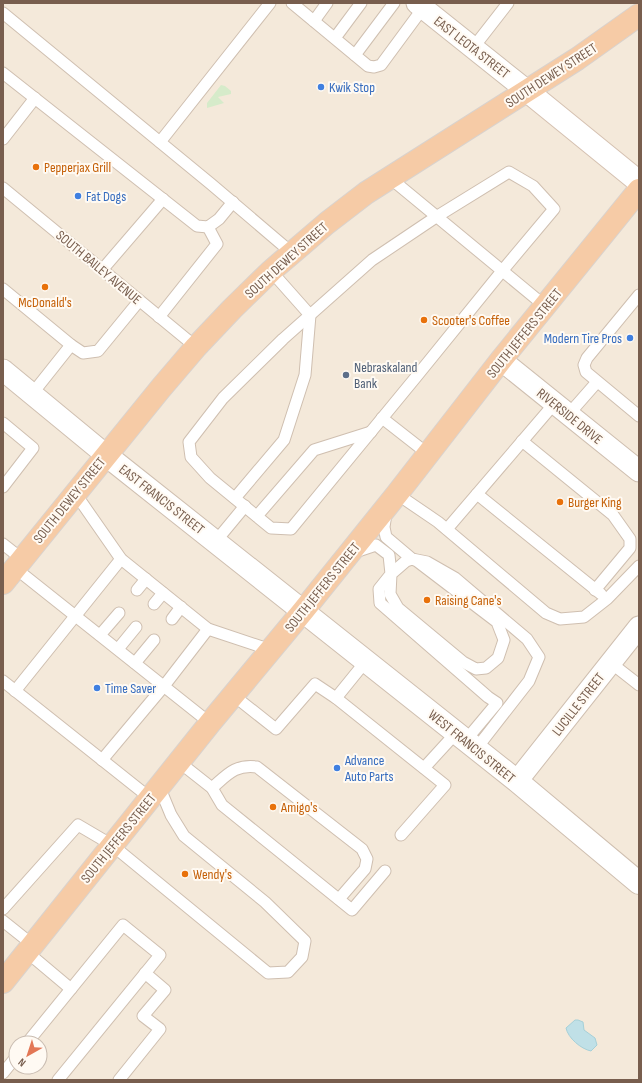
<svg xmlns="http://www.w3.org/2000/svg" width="642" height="1083" font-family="'Sofia Sans Condensed',sans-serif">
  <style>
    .residential { fill: #f4e9da; fill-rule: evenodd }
    .green { fill: #d6ebca }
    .water { fill: #c0e0e7; stroke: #a6d0d8 }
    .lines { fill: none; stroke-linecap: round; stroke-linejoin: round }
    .service-casing { stroke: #cfbfb0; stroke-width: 13 }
    .minor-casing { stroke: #cfbfb0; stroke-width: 23 }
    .tertiary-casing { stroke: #cfbfb0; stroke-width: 24 }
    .secondary-casing { stroke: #d5c1b1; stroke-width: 24 }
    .trunk-casing { stroke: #d9d2cd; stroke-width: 24 }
    .service { stroke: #fff; stroke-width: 11 }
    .minor { stroke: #fff; stroke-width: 21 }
    .tertiary { stroke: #fff; stroke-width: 22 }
    .secondary { stroke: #fff; stroke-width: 22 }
    .trunk { stroke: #f6cba6; stroke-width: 22 }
    .shop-dot { fill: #3f7fe0; stroke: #fffaf3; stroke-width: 1.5 }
    .food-dot { fill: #e8710a; stroke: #fffaf3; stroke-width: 1.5 }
    .service-dot { fill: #5c6f8a; stroke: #fffaf3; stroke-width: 1.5 }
    .labels { text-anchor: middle; stroke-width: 4; stroke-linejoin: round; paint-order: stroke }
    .street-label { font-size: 14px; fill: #785e4e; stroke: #fffaf3 }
    .shop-label { font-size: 14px; fill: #366cbe; stroke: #fffaf3; text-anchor: start }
    .food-label { font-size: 14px; fill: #c56008; stroke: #fffaf3; text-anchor: start }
    .service-label { font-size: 14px; fill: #4e5e75; stroke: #fffaf3; text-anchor: start }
  </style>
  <rect width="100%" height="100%" fill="#fcf6ec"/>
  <!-- residential -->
  <path class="residential" d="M3,3H639V1080H3ZM16,1043H40V1067H16Z"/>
  <!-- green -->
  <path class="green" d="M221,85L225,86L231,91V94L218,97L224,103L207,108V103Z"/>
  <!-- water -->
  <path class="water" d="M575,1020H578L583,1022L584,1030L595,1038L597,1045L591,1051C581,1049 568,1038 566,1028Z"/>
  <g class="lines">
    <!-- service casing -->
    <g class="service-casing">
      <g id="service">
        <path d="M292,3L368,66L374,67L381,65L423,8"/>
        <path d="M3,13L211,184L292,253"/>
        <path d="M314,21L327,3"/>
        <path d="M335,38L361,3"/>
        <path d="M473,48L508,3"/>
        <path d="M355,55L394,3"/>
        <path d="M3,73L197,226L208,227L219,219L233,202"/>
        <path d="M3,139L35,98"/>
        <path d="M160,142L270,3"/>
        <path d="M509,172L533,186L554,209L502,271L416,377L291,529L271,528L210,478L191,457L189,442L223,398L283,339L372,260L436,217Z"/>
        <path d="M390,178L545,306"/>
        <path d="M3,188L196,347"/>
        <path d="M102,270L163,199"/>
        <path d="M3,289L71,345"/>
        <path d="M639,295L587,358L584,365L586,372L639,416"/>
        <path d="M159,317L217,244L208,227"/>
        <path d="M32,394L71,345L83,353L98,351L139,301"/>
        <path d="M568,415L597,382"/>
        <path d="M382,418L428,454"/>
        <path d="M3,423L33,448L3,487"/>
        <path d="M522,441L613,515L630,539V548L595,590"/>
        <path d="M75,493L121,559L208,629L271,650"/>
        <path d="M397,494L438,522L546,613L560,619L584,617L607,599L639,566"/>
        <path d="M477,494L601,594"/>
        <path d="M235,498L284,440L305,375L310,315L271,271"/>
        <path d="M386,514L384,527L386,537L412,559L427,562L455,578L527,639L539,657L529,681L476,749"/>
        <path d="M257,516L314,450L371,432"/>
        <path d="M447,529L554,404"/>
        <path d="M216,541L245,506"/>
        <path d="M3,544L22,559"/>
        <path d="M355,552L376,545L389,555L391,574L379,589L380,603L488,697L497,703L466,740"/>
        <path d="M412,559L417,561L497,622L504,640L498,658L486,668L476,669L463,662L398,608L390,594L391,574L406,561Z"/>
        <path d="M15,568L210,723"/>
        <path d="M137,590L146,579"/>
        <path d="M154,604L163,593"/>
        <path d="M172,619L181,607"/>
        <path d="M100,635L119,613"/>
        <path d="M118,649L136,627"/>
        <path d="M135,663L154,640"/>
        <path d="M611,663L639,685"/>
        <path d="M3,681L150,798"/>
        <path d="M15,691L121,559"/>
        <path d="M233,695L276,729L315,684L336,698L445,785L401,835"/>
        <path d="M336,698L366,661"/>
        <path d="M102,760L164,686L208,629"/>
        <path d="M179,762L212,788L222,805L352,910L385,871"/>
        <path d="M424,768L456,733"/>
        <path d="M212,788C227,775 235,764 257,767L362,849L367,859L365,869L339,899"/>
        <path d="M3,909L78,825L112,845L268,973L288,972L302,957L305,941L265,902L184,836L171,815L159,786"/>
        <path d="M3,921L33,945"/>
        <path d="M27,952L71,989"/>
        <path d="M27,1043L123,925L160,955L58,1080"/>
        <path d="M3,1073L16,1057"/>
        <path d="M119,1080L160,1029L143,1016L165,990L145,973"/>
      </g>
    </g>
    <!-- minor casing -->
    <g class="minor-casing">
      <g id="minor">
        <path d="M417,3L526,90"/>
        <path d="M501,360L639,471"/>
        <path d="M3,370L106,455"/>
        <path d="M517,781L639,627"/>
      </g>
    </g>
    <!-- tertiary casing -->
    <g class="tertiary-casing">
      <path id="tertiary" d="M106,455L517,781L639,883"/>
    </g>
    <!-- secondary casing -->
    <g class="secondary-casing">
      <path id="secondary" d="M526,90L639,182"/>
    </g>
    <!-- trunk casing -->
    <g class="trunk-casing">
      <g id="trunk">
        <path d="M3,583L161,388L196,347L232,309L271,271L327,223L366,193L577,59L639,15"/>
        <path d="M3,982L210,723L303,611L397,494L501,360L639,190"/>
      </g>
    </g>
    <!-- service -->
    <use href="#service" class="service"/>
    <!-- minor -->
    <use href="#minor" class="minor"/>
    <!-- tertiary -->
    <use href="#tertiary" class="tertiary"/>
    <!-- secondary -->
    <use href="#secondary" class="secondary"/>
    <!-- trunk -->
    <use href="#trunk" class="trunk"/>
  </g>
  <!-- markers -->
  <g class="shop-dot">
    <circle cx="321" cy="87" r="4"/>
    <circle cx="78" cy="196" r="4"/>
    <circle cx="630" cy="338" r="4"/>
    <circle cx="97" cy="688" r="4"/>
    <circle cx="337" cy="768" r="4"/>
  </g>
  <g class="food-dot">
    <circle cx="36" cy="167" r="4"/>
    <circle cx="45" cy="287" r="4"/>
    <circle cx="424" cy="320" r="4"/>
    <circle cx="560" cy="502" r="4"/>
    <circle cx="427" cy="600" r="4"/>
    <circle cx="273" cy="807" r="4"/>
    <circle cx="185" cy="874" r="4"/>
  </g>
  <circle class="service-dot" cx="346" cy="375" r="4"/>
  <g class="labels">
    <!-- street labels -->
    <g class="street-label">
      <text transform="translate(472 47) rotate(38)" y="5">EAST LEOTA STREET</text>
      <text transform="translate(551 75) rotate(-33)" y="5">SOUTH DEWEY STREET</text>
      <text transform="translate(286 260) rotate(-42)" y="5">SOUTH DEWEY STREET</text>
      <text transform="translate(99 267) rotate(40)" y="5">SOUTH BAILEY AVENUE</text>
      <text transform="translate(524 333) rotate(-51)" y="5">SOUTH JEFFERS STREET</text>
      <text transform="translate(570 416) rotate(39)" y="5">RIVERSIDE DRIVE</text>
      <text transform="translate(162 499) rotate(38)" y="5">EAST FRANCIS STREET</text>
      <text transform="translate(69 500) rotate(-51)" y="5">SOUTH DEWEY STREET</text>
      <text transform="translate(322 587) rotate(-51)" y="5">SOUTH JEFFERS STREET</text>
      <text transform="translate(578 704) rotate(-52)" y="5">LUCILLE STREET</text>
      <text transform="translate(472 746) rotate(39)" y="5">WEST FRANCIS STREET</text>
      <text transform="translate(118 838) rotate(-51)" y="5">SOUTH JEFFERS STREET</text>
    </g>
    <!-- shop labels -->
    <g class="shop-label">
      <text x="329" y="92">Kwik Stop</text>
      <text x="86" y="201">Fat Dogs</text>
      <text x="622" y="343" text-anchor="end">Modern Tire Pros</text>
      <text x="105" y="693">Time Saver</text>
      <text x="345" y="765">Advance<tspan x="345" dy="16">Auto Parts</tspan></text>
    </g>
    <!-- food labels -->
    <g class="food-label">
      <text x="44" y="172">Pepperjax Grill</text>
      <text x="45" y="307" text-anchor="middle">McDonald's</text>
      <text x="432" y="325">Scooter's Coffee</text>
      <text x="568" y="507">Burger King</text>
      <text x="435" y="605">Raising Cane's</text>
      <text x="281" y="812">Amigo's</text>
      <text x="193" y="879">Wendy's</text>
    </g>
    <!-- service labels -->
    <g class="service-label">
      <text x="354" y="372">Nebraskaland<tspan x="354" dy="16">Bank</tspan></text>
    </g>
  </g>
  <!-- border -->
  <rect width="642" height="1083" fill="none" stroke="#785e4e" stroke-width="8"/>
  <!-- north arrow -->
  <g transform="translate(28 1055) rotate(219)"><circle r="19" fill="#fffaf3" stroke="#c9bcb1"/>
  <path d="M0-3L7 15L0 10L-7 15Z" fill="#e37755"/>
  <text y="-6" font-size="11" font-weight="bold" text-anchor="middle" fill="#785e4e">N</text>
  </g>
</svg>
